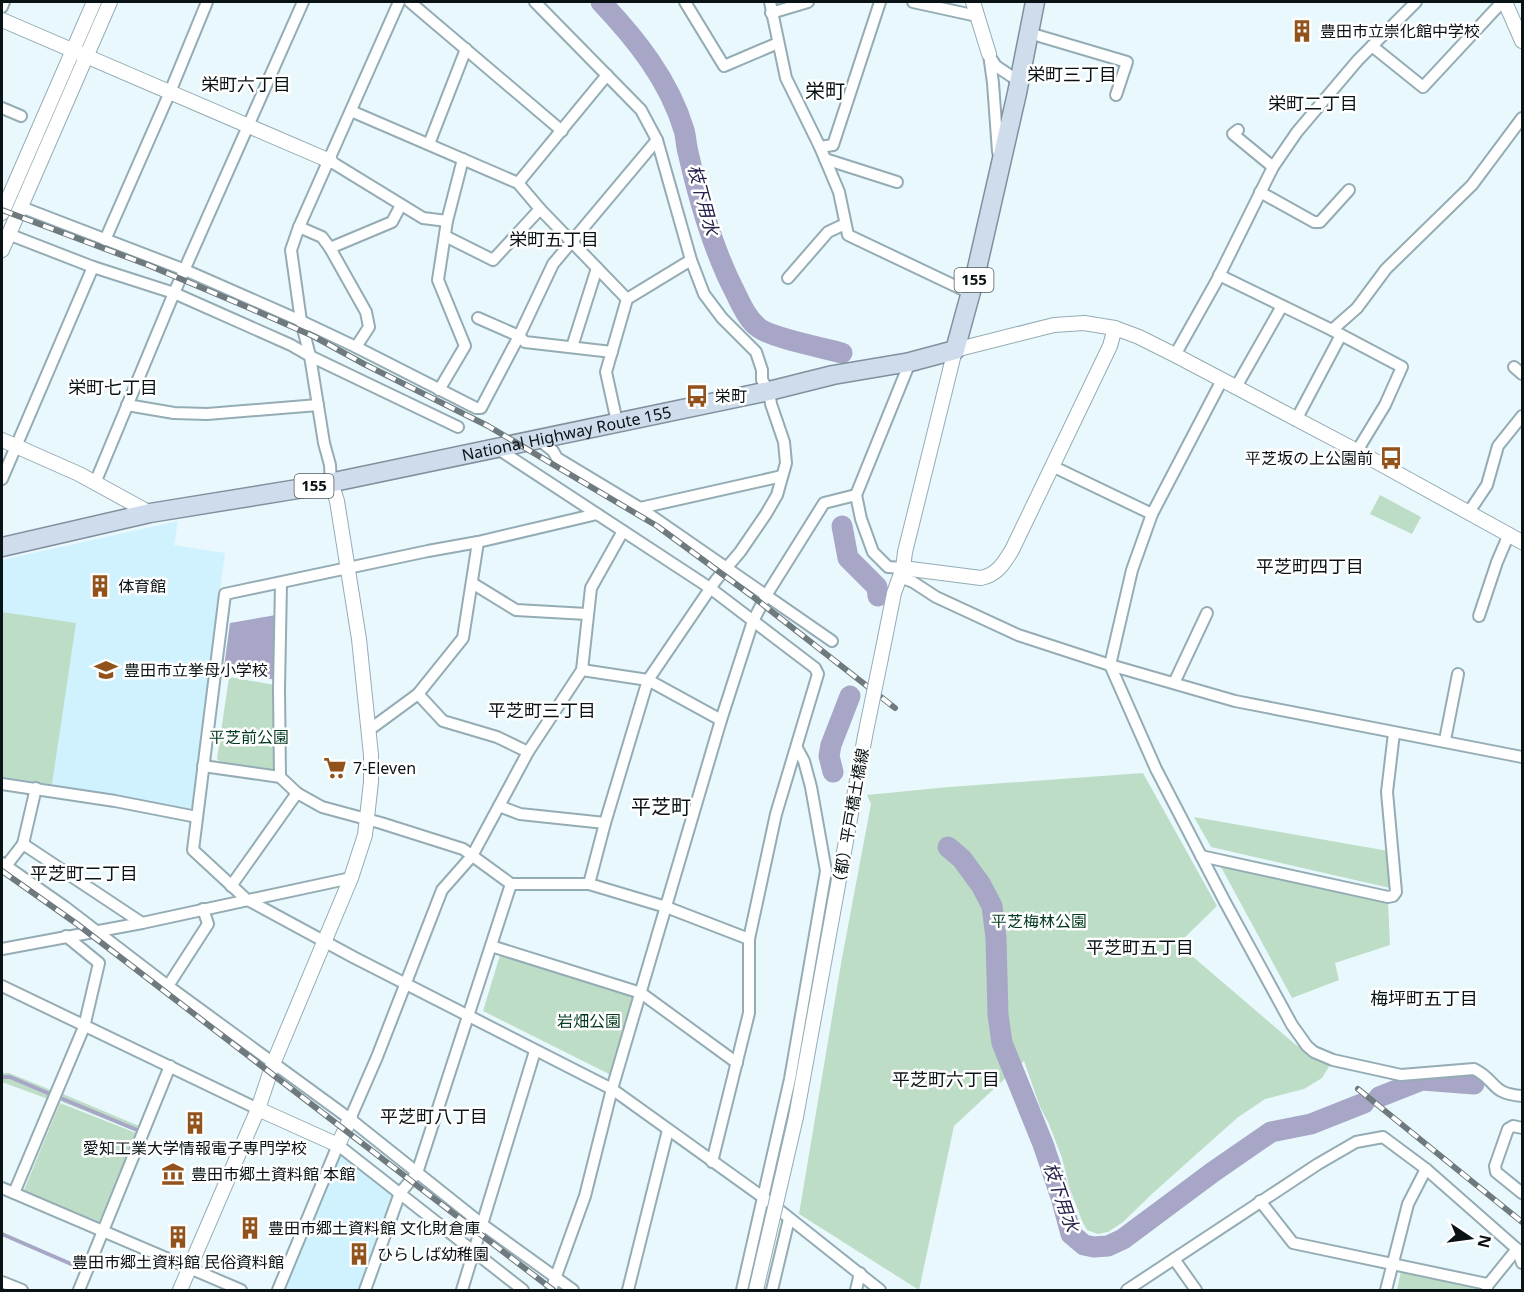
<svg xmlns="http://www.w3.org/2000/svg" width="1524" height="1292" font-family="'Noto Sans','Noto Sans JP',sans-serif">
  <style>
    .built { fill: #d0f2fe }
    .green { fill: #bdddc7 }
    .water { fill: #a7a6c7 }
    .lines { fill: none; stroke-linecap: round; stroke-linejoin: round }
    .stream { stroke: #a7a6c7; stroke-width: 4 }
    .river { stroke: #a7a6c7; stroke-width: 21 }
    .minor-casing { stroke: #94acb4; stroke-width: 14 }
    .tertiary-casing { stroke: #94acb4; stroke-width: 16 }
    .trunk-casing { stroke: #818f9e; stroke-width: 21 }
    .minor { stroke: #fff; stroke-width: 10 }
    .tertiary { stroke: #fff; stroke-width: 14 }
    .trunk { stroke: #cedcec; stroke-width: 18 }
    .rail-casing { stroke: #6f7a7e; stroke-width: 6 }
    .rail { stroke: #fff; stroke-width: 4; stroke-dasharray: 11; stroke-linecap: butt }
    .tertiary-bridge-casing { stroke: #94acb4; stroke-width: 16; stroke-linecap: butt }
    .tertiary-bridge { stroke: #fff; stroke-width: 14 }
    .labels { text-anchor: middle; stroke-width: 5; stroke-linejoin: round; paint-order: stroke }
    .shield { fill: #fff; stroke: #53595b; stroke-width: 1.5 }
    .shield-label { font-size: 15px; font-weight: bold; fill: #091215 }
    .poi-label { font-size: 16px; fill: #091215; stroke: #fff; text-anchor: start }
    .street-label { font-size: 16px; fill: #091215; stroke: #fff }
    .park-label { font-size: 16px; fill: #003a1d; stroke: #fff }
    .neighbourhood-label { font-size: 18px; fill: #091215; stroke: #fff }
    .water-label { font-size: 18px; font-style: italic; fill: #27224d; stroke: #fff }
    .quarter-label { font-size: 20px; fill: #091215; stroke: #fff }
  </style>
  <rect width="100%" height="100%" fill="#e9f8fd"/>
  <!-- built -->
  <g class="built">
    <path d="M178,521L174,545L225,553L192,806L187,810L151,802L2,779V560Z"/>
    <path d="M339,1152L395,1197L362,1290H282Z"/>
  </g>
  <!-- green -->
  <g class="green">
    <path d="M1380,495L1421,517L1412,534L1370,514Z"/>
    <path d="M2,612L76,623L52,784L2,777Z"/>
    <path d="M229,677L275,685L278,771L222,763L217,759Z"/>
    <path d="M1143,773L1217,906L1178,944L1296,1045L1333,1060L1322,1078L1304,1089L1265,1099L1237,1118L1153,1193L1123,1222L1108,1232L1098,1234L1087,1230L1082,1221L1070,1189L1062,1158L1049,1124L1040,1107L1024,1061L954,1126L919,1290L799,1214L842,958L871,804L867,795L949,787Z"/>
    <path d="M1194,817L1394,852L1390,888L1211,847Z"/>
    <path d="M1222,863L1388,902L1390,945L1335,963L1339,980L1292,998L1221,867Z"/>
    <path d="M500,955L636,995L613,1076L483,1011Z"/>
    <path d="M2,1073H9L51,1090L48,1099L2,1082Z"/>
    <path d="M63,1094L139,1126L137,1132L60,1101Z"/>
    <path d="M60,1103L136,1133L99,1222L24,1190Z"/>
    <path d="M1401,1271L1484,1287L1485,1290H1397Z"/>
  </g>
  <!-- water -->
  <path class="water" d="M276,615L275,680L224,667L230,623Z"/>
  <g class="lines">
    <!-- stream -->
    <g class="stream">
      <path d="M2,1077H10L50,1094"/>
      <path d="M63,1099L137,1130"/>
      <path d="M2,1234L78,1267"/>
    </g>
    <!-- river -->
    <g class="river">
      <path d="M601,2C636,39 669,80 684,130C686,137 686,145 688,152C699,201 713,250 736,294C742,306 748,320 759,328C772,338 824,348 842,353"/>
      <path d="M842,526L848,558L877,587L878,596"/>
      <path d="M833,772L829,756L831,745L850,696"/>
      <path d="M948,847L962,859L981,885L992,906L996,938L998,1015L1002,1043L1043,1144L1061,1197L1071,1234L1084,1245L1094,1247L1108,1246L1123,1239L1213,1172L1271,1132L1311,1124L1364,1103"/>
      <path d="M1379,1097L1422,1080L1474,1084"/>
    </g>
    <!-- minor casing -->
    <g class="minor-casing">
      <g id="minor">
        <path d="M410,2L562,131"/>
        <path d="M535,2L641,110L657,140L691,260L627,299L606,372L617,422"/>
        <path d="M685,2L724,66L778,43"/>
        <path d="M770,2L786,78L820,147L839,192L848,235L970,293"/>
        <path d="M913,2L977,16"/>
        <path d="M2,7L4,2"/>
        <path d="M771,13L808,2"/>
        <path d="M1029,33L1127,62L1116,95"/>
        <path d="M1372,46L1423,87L1502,2"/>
        <path d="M989,54L993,83L998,152"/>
        <path d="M990,57L996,66L1020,82"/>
        <path d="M2,108L21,116"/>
        <path d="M351,111L518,183L540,209L627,299"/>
        <path d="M1238,130L1233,134L1273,167"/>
        <path d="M429,144L466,49"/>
        <path d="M820,147L833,145L880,2"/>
        <path d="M825,159L897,182"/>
        <path d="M330,161L423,218L447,221"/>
        <path d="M518,183L607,75"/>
        <path d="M1260,192L1314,222H1320L1349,190"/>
        <path d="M21,207L185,270L301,321L356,347L476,408H481L519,336L553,264L657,140"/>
        <path d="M299,227L322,237L330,248L366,312L369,327L356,347"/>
        <path d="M8,234L93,267L174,293L291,345L310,356L458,427"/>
        <path d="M445,236L493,260L540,209"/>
        <path d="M105,240L170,92L207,2"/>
        <path d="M330,248L392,222L401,205"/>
        <path d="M1219,275L1332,330L1402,367L1385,405L1357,451"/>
        <path d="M788,278L828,232L845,224"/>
        <path d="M478,318L519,336L525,342L612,352"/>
        <path d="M1332,330L1357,308L1386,269L1472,185L1522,118"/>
        <path d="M572,347L597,268"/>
        <path d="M1175,355L1216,282L1273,167L1297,132L1358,60L1416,2"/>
        <path d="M1514,367L1522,374"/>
        <path d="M1222,380L1152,514L1132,570L1110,665L1156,769L1225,902L1292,1025L1307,1046L1314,1052L1333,1060L1401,1075L1474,1069C1498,1081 1489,1093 1522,1096"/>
        <path d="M1236,387L1282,306"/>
        <path d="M439,390L465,346L438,280L447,221L463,159"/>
        <path d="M127,405L174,413L207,414L318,405"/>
        <path d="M1296,420L1341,335"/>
        <path d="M539,440L553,451L557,458L640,508L832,641"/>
        <path d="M498,449L710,588L815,668L818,674L776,814L749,939V1013L712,1162"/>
        <path d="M1052,466L1152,514"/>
        <path d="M2,479L93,267"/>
        <path d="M95,483L174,293L303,2"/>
        <path d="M331,483L330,465L324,443L310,356L301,321L291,250L299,227L399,2"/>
        <path d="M640,508L782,476"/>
        <path d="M1469,512L1487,485L1498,446L1522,416"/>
        <path d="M597,514L478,542L428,551L225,594L193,850L246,899L355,958L612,1089L764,1198L880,1290"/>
        <path d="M903,568L888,567L873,552L861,519L856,495L910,362"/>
        <path d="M900,577L913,582L936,597L1018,635L1110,665L1235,701L1522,757"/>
        <path d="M472,583L516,610L587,614"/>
        <path d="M1479,616L1497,562L1509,534"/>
        <path d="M582,670L648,680L721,720"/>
        <path d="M1174,683L1207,613"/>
        <path d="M418,694L443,721L497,737L528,752"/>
        <path d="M369,730L418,694L463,638L478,542"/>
        <path d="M1445,740L1458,674"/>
        <path d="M203,766L280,777L297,793L322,807L381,823L463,849L511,884H589L666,907L749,939"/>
        <path d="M280,777L279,689L281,583"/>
        <path d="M2,784L115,801L197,817"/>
        <path d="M36,788L23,844L142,923"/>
        <path d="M499,806L520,814L605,823"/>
        <path d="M1201,856L1388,897L1393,896L1396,892L1387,792L1394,733"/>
        <path d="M2,863L65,907L168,986"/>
        <path d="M6,866L23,844"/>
        <path d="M589,884L605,823L648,680L716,580L740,552L766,514L777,495L786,463L784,442L771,404L769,391L762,380V370L756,352L722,318L704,294L691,260"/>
        <path d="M231,886L297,793"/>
        <path d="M203,909L208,924L168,986L350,1119L483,1225L573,1290"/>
        <path d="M491,946L641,993L737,1063"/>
        <path d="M2,949L142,923L351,878"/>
        <path d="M2,986L258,1109"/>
        <path d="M350,1119L377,1057L442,890L472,856L528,752L582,670L591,588L623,531"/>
        <path d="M1522,1128L1513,1126L1508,1129L1495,1166L1496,1172L1522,1193"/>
        <path d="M2,1188L241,1290"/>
        <path d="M14,1193L84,1027L99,963L66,936"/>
        <path d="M1260,1201L1293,1243L1487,1284V1290"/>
        <path d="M1174,1259L1196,1290"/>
        <path d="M2,1282L22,1290"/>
        <path d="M1487,1286L1517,1249"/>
        <path d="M79,1290L170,1066"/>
        <path d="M278,1290L338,1145L523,1290"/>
        <path d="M365,1290L400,1193L417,1173L511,884"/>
        <path d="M462,1290L535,1051"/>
        <path d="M551,1290L585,1196L612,1089L721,720L753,621L767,594L824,503L856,495"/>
        <path d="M628,1290L668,1130"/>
        <path d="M742,1290L790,1079L826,871L811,787L804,761L797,748"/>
        <path d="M772,1290L789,1219"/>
        <path d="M856,1290L860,1273"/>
        <path d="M1127,1290L1318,1164L1356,1142L1383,1137L1426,1169L1517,1249L1522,1263"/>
        <path d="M1386,1290L1408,1204L1426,1169"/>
      </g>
    </g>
    <!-- tertiary casing -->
    <g class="tertiary-casing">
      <g id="tertiary">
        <path d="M973,2L989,54"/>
        <path d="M1505,2L1522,41"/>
        <path d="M2,20L330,161"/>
        <path d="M2,213L94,2"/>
        <path d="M2,250L110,2"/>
        <path d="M2,440L79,474L150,513"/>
        <path d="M903,568L981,578C997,575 1004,563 1012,550L1110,346L1115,328"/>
        <path d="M881,658L894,593L903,568L905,552L955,350L1054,325L1084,323L1115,328L1139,337L1175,355L1357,451L1522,542"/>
        <path d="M258,1109L338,1145L350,1119"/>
        <path d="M796,1117L865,736"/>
        <path d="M180,1290L258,1109L273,1064L351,878L365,835L371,782V755L359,639L337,501L331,483"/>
      </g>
    </g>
    <!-- trunk casing -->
    <g class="trunk-casing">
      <g id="trunk">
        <path id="s1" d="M2,547L150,513L310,487L769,391L833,375L910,362L955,350L975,277L1017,93L1035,2"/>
      </g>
    </g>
    <!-- minor -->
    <use href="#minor" class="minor"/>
    <!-- tertiary -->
    <use href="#tertiary" class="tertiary"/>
    <!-- trunk -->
    <use href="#trunk" class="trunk"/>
    <!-- rail casing -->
    <g class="rail-casing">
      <g id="rail">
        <path d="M2,210L148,265L247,307L313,336L364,364L488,426L657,526L752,596L895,708"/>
        <path d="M2,871L77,924L553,1290"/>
        <path d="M1358,1089L1522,1222"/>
      </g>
    </g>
    <!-- rail -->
    <use href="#rail" class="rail"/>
    <!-- tertiary-bridge casing -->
    <g class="tertiary-bridge-casing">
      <g id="tertiary-bridge">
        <path d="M865,736L881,658"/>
        <path d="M756,1290L796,1117"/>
      </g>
    </g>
    <!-- tertiary-bridge -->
    <use href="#tertiary-bridge" class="tertiary-bridge"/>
  </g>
  <!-- icons -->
  <defs>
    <g id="building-bare" transform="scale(1.8)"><path d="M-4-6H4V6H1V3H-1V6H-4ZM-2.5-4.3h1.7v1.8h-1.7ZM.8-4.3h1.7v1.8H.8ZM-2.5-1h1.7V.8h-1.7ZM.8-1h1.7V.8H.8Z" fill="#92521c" stroke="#fff" stroke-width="2.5" paint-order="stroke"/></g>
    <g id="bus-bare" transform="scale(1.8)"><path d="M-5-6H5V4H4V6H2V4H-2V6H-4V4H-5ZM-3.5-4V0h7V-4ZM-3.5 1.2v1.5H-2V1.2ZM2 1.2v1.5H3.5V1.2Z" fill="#92521c" stroke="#fff" stroke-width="2.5" paint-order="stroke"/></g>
    <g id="school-bare" transform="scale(1.8)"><path d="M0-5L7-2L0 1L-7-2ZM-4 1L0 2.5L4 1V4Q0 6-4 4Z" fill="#92521c" stroke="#fff" stroke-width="2.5" paint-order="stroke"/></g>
    <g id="supermarket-bare" transform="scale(1.8)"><path d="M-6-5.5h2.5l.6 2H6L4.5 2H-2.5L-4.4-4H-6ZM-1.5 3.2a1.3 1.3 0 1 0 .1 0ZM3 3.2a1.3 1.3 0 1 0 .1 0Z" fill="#92521c" stroke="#fff" stroke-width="2.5" paint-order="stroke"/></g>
    <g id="museum-bare" transform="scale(1.8)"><path d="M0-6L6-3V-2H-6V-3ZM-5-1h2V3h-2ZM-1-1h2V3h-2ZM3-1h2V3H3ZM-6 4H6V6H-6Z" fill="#92521c" stroke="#fff" stroke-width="2.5" paint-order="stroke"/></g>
  </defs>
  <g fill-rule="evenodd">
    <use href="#building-bare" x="1302" y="31"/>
    <use href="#bus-bare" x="697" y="396"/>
    <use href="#bus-bare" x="1391" y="458"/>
    <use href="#building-bare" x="100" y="586"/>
    <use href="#school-bare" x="106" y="670"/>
    <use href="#supermarket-bare" x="335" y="768"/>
    <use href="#building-bare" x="195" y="1123"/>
    <use href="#museum-bare" x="173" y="1174"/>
    <use href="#building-bare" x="250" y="1228"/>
    <use href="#building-bare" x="178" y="1237"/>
    <use href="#building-bare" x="359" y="1254"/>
  </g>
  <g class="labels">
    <!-- shield labels -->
    <g class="shield">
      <rect x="954.5" y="268" width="39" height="24" rx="4.5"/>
      <rect x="294.5" y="474" width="39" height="24" rx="4.5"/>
    </g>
    <g class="shield-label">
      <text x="974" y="285">155</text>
      <text x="314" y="491">155</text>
    </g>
    <!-- poi labels -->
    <g class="poi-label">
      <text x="1320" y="37">豊田市立崇化館中学校</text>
      <text x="715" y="402">栄町</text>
      <text x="1373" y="464" text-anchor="end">平芝坂の上公園前</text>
      <text x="118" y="592">体育館</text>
      <text x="124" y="676">豊田市立挙母小学校</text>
      <text x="353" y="774">7-Eleven</text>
      <text x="195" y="1154" text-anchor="middle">愛知工業大学情報電子専門学校</text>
      <text x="191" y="1180">豊田市郷土資料館 本館</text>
      <text x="268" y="1234">豊田市郷土資料館 文化財倉庫</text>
      <text x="377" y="1260">ひらしば幼稚園</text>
      <text x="178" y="1268" text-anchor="middle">豊田市郷土資料館 民俗資料館</text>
    </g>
    <!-- street labels -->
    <g class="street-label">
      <text dy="6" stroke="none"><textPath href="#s1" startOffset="576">National Highway Route 155</textPath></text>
      <text transform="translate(850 819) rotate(-80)" y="6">（都）平戸橋土橋線</text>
    </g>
    <!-- park labels -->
    <g class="park-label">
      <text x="249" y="743">平芝前公園</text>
      <text x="1039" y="927">平芝梅林公園</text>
      <text x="589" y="1027">岩畑公園</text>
    </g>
    <!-- neighbourhood labels -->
    <g class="neighbourhood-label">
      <text x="1072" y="81">栄町三丁目</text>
      <text x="246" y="91">栄町六丁目</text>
      <text x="1313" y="110">栄町二丁目</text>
      <text x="554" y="246">栄町五丁目</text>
      <text x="113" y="394">栄町七丁目</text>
      <text x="1310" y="573">平芝町四丁目</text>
      <text x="542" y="717">平芝町三丁目</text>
      <text x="84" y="880">平芝町二丁目</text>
      <text x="1140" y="954">平芝町五丁目</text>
      <text x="1424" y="1005">梅坪町五丁目</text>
      <text x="946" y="1086">平芝町六丁目</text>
      <text x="434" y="1123">平芝町八丁目</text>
    </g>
    <!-- water labels -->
    <g class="water-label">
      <text transform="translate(703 200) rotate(75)" y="6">枝下用水</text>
      <text transform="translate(1061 1197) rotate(71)" y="6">枝下用水</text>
    </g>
    <!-- quarter labels -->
    <g class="quarter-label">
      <text x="825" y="98">栄町</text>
      <text x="661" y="814">平芝町</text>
    </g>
  </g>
  <!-- border -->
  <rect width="1524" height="1292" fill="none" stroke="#091215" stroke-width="6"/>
  <!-- north arrow -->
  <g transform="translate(1470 1238) rotate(103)" stroke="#ffffff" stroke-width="4.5" paint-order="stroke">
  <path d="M0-4.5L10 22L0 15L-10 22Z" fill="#091215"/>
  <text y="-9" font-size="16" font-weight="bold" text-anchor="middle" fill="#091215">N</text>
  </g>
</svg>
